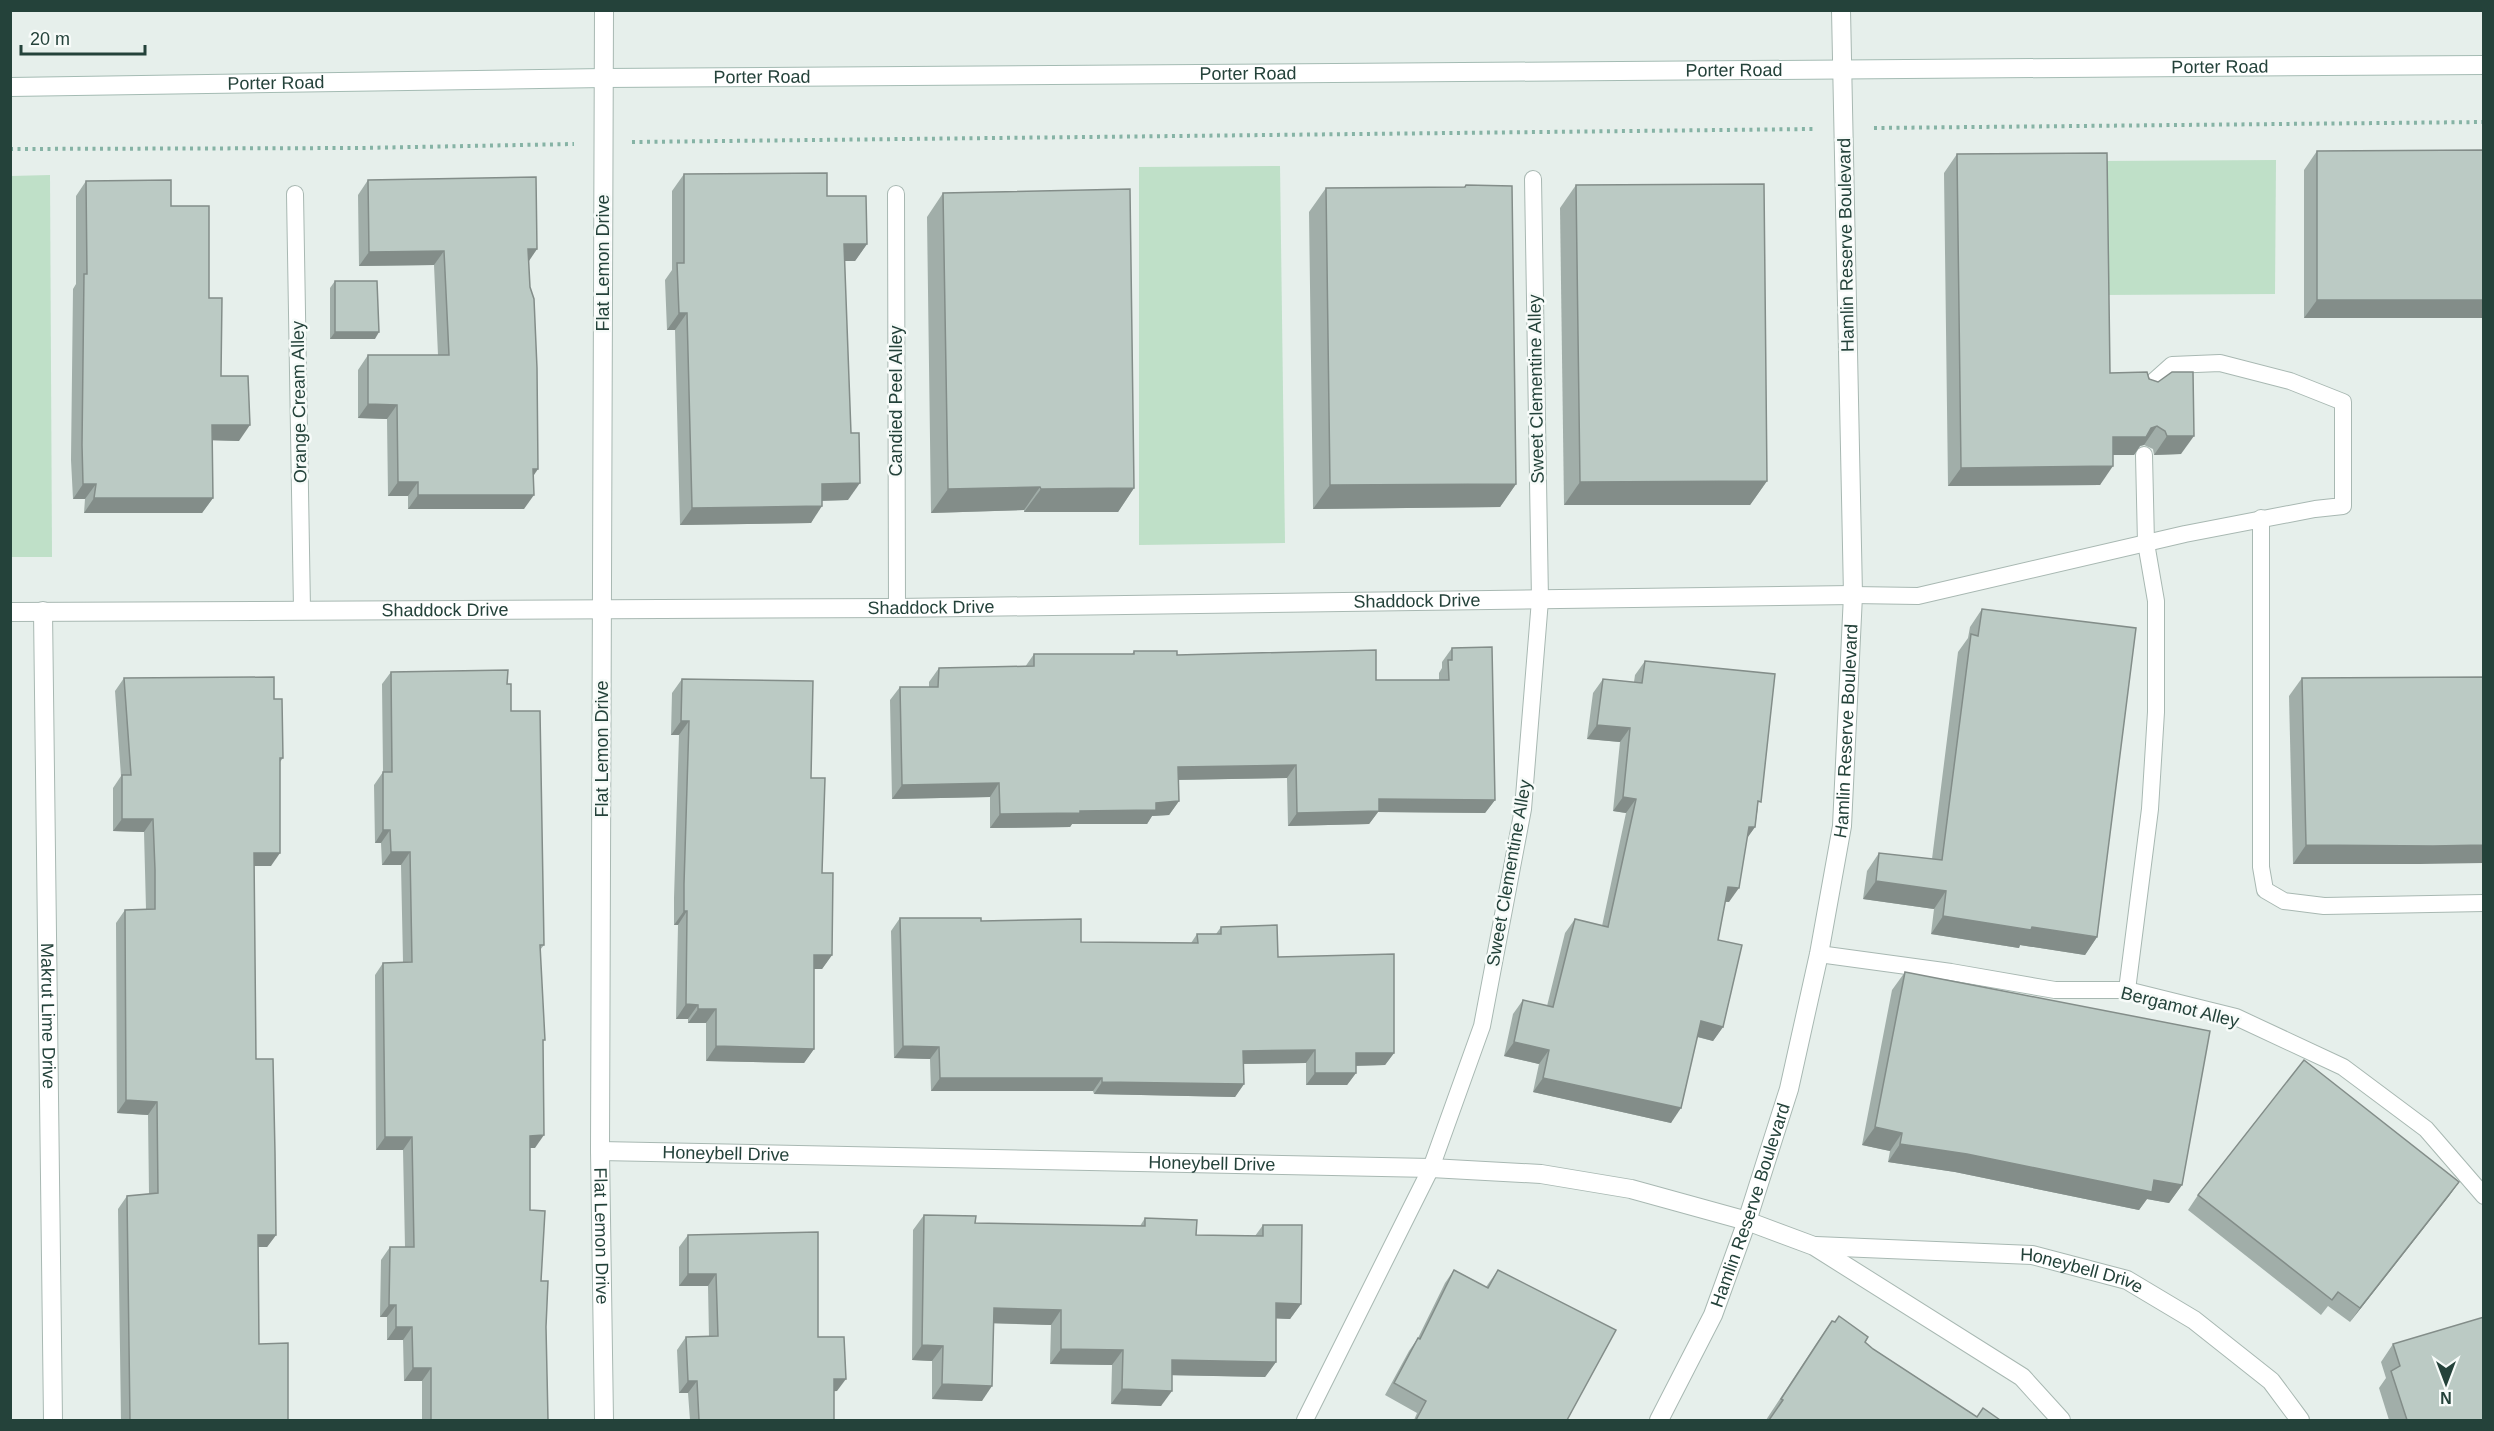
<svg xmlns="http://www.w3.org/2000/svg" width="2494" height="1431" font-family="Arial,sans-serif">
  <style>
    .green { fill: #bfe0c8 }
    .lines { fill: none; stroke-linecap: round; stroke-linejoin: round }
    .lane-casing { stroke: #a8b8b2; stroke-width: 18 }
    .street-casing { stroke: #a8b8b2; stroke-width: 20 }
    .secondary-casing { stroke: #a4bbb3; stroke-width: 20 }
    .path { stroke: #86b3a5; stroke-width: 4; stroke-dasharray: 3 4.5; stroke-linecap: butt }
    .lane { stroke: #fff; stroke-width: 16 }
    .street { stroke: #fff; stroke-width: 18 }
    .secondary { stroke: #fff; stroke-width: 18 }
    .wall { fill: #a1aea9 }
    .shaded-wall { fill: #838d89 }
    .building { fill: #bbcac4; stroke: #838d89; stroke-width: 1.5 }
    .labels { text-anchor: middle; stroke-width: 5; stroke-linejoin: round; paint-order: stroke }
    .street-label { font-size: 18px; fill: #24423a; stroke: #f7fbf9 }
  </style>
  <rect width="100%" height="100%" fill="#e6efeb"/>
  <!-- green -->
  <g class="green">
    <path d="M2276,160L2275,294L2104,295L2102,161Z"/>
    <path d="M1280,166L1285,543L1139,545V167Z"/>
    <path d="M50,175L52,557H11V176Z"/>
  </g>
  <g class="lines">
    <!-- lane casing -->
    <g class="lane-casing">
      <g id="lane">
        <path d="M295,194L302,609"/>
        <path d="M896,194L897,608"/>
        <path d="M2261,518V867L2265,890L2284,901L2324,906L2484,903"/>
        <path d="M1853,595L1918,596L2185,534L2315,509L2343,506V402L2290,381L2220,363L2172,365L2144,390"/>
        <path d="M1819,954L1951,972L2055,990H2127L2236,1017L2343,1067L2426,1129L2484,1196"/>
        <path d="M2127,990L2150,809L2156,712V601L2146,543L2144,455"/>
        <path d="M1305,1420L1431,1168L1482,1026L1523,809L1540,600L1533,179"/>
      </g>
    </g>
    <!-- street casing -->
    <g class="street-casing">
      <g id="street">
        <path id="s1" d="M604,10L600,1151L604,1420"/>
        <path id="s2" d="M43,611L53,1420"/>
        <path id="s3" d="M10,612L897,608L1853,595"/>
        <path id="s4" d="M600,1151L1431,1168L1541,1174L1631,1189L1747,1221L1814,1246L2022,1377L2061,1420"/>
        <path id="s5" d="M1816,1246L2032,1255L2127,1280L2194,1320L2271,1381L2300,1420"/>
        <path id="s6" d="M1659,1420L1713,1315L1747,1221L1789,1089L1819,954L1842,826L1853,595L1841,10"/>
      </g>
    </g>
    <!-- secondary casing -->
    <g class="secondary-casing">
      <g id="secondary">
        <path id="s7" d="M10,87L604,78L2484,65"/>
      </g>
    </g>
    <!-- path -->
    <g class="path">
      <path d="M1874,128L2484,122"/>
      <path d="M632,142L1813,129"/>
      <path d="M10,149L360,148L574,144"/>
    </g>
    <!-- lane -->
    <use href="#lane" class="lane"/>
    <!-- street -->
    <use href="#street" class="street"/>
    <!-- secondary -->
    <use href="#secondary" class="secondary"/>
  </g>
  <!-- wall -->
  <g class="wall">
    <path d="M2317,151L2484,318H2304V170Z"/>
    <path d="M1957,154L2110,373L2147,372L2181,454L2154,455L2153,449L2144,445L2140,446L2134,455H2113L2100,485L1948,486L1944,173Z"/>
    <path d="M684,174L827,196L867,244L855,261H845L848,500L822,501L811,523L680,525L675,330H667L665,280L672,270V191Z"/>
    <path d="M368,180L537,249L528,261L533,476L524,509H408V496H388L387,419L358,418V370L368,355H438L434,265L359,266L358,195Z"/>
    <path d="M86,181L171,206L209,298L221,376L239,441L212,440L213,498L202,513H84L85,499H73L71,460L73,289L76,284V196Z"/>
    <path d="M1466,185L1516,484L1500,507L1313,509L1309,212L1326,188L1464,187Z"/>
    <path d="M1576,185L1767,481L1750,505H1564L1560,208Z"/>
    <path d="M943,193L1134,488L1118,512H1024V510L931,513L927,217Z"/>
    <path d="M335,281L375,339H330V288Z"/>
    <path d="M1982,609L2097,937L2085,955L2020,945L2019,948L1931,934L1934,909L1863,899L1867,871L1879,853L1932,859L1958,652L1968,638L1970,627Z"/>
    <path d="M1452,648L1495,800L1485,813L1378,812L1369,824L1288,826L1287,778L1178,780L1179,801L1169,815L1152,816L1147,824H1072L1070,827L990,828V797L892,799L890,700L900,687H929V682L939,668L1025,667L1034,654H1132L1134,651L1177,655L1376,680H1439V673L1442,668V662Z"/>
    <path d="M1645,661L1758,807L1755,827L1747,838L1729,902H1725L1718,940L1723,1027L1713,1041L1697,1037L1671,1123L1533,1092L1539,1064L1504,1056L1513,1014L1523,1000L1547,1006L1565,933L1575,919L1602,926L1626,813L1613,811L1620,742L1587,739L1593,693L1603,679L1634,682L1635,675Z"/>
    <path d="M391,672L507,684L544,945L540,950L543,1044L535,1148H530V1210L546,1327L548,1420H422V1381H404L403,1340H387V1317H380L381,1260L390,1247H405L403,1150H376L375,975L383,963L403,962L401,865H382L381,843H375L374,785L383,772L382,684Z"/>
    <path d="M124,678L274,699L283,758L280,762L271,866H254L256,1059L276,1235L267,1247H258L259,1344L288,1420H121L118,1209L127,1196L149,1194L148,1115L117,1113L116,923L125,910L146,909L144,832L113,831V788L121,776L115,691Z"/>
    <path d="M2302,678L2420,864H2293L2289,696Z"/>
    <path d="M682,679L811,778L832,955L822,969H814V1049L804,1063L706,1061V1023H688V1019H676L678,925H674V898L679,735H671L672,693Z"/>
    <path d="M900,918L981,921L1081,942L1191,943L1197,934H1216L1221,927L1278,957L1394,1053L1385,1065L1356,1066V1073L1347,1085H1306V1063L1244,1064V1084L1235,1097L1094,1094L1093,1091H931L930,1059L894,1058L891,931Z"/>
    <path d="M1905,972L2182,1185L2169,1203L2147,1199L2139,1210L1955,1172L1888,1162L1890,1151L1862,1145L1892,990Z"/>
    <path d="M2459,1182L2449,1196L2350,1322L2328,1306L2321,1315L2188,1210L2198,1195Z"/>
    <path d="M924,1215L975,1223L1140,1226L1145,1218L1196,1235L1255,1236L1263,1225L1301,1304L1290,1319L1276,1318V1362L1265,1377L1172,1375L1161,1406L1111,1404L1112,1365L1050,1364L1051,1325L993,1323L982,1401L932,1399V1361L912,1360L913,1230Z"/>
    <path d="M688,1235L818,1337L837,1391H834V1420H690L688,1393H679L677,1350L686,1337H709L708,1286H679V1247Z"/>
    <path d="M1454,1270L1486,1287L1498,1270L1567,1420H1414L1417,1413L1385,1395L1409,1351L1418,1338L1445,1283Z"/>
    <path d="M1839,1316L1865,1342L1873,1349L1977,1417L2000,1420H1766L1816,1344L1832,1321L1835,1322Z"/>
    <path d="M2393,1344L2484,1420H2389L2379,1388L2386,1378L2381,1362Z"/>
  </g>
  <!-- shaded-wall -->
  <g class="shaded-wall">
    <path d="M844,244H867L855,261H833Z"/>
    <path d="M528,249H537L527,264Z"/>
    <path d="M444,251L434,265L359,266L369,252Z"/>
    <path d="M2317,300H2484V318H2304Z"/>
    <path d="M679,313H687L675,330H667Z"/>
    <path d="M335,332H379L375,339H330Z"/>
    <path d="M368,404L397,405L387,419L358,418Z"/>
    <path d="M212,425H250L239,441L201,440Z"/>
    <path d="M2157,426L2144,445L2140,446L2134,455H2100L2113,437Z"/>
    <path d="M2167,436H2194L2181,454L2154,455Z"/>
    <path d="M2113,466L2100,485L1948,486L1961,468Z"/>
    <path d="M533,469H538L528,484Z"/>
    <path d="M1767,481L1750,505H1564L1580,482Z"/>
    <path d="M398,482H418L408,496H388Z"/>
    <path d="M860,483L848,500L810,501L822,484Z"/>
    <path d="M83,484H96L85,499H73Z"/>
    <path d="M1516,484L1500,507L1313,509L1330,485Z"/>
    <path d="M1040,487L1024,510L931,513L948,489Z"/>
    <path d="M1134,488L1118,512H1024L1041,489Z"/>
    <path d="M418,495H534L524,509H408Z"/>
    <path d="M94,498H213L202,513H84Z"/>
    <path d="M822,506L811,523L680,525L692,508Z"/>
    <path d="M681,721H689L679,735H671Z"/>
    <path d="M1597,725L1630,728L1620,742L1587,739Z"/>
    <path d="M1296,765L1287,778L1169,780L1178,767Z"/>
    <path d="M999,783L990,797L892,799L902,785Z"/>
    <path d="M1623,797L1636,799L1626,813L1613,811Z"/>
    <path d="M1379,799L1495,800L1485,813L1378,812L1369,824L1288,826L1297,813Z"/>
    <path d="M1179,801L1169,815L1152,816L1147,824H1072L1070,827L990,828L1000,814L1080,811Z"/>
    <path d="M122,819H153L144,832L113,831Z"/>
    <path d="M1749,827H1755L1745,841Z"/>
    <path d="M383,830H390L381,843H375Z"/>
    <path d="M2306,845H2484V863L2420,864H2293Z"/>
    <path d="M391,852H410L401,865H382Z"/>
    <path d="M254,853H280L271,866H245Z"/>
    <path d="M1876,881L1946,891L1934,909L1863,899Z"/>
    <path d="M1728,887L1739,888L1729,902L1718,901Z"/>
    <path d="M684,911H687L678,925H674Z"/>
    <path d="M1943,916L2032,927L2097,937L2085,955L2020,945L2019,948L1931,934Z"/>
    <path d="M814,955H832L822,969H804Z"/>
    <path d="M686,1004L698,1005L688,1019H676Z"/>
    <path d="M698,1009H716L706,1023H688Z"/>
    <path d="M1701,1021L1723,1027L1713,1041L1691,1035Z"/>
    <path d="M1514,1042L1549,1050L1539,1064L1504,1056Z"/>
    <path d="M716,1046L814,1049L804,1063L706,1061Z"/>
    <path d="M903,1046L939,1047L930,1059L894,1058Z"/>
    <path d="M1315,1050L1306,1063L1234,1064L1243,1051Z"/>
    <path d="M1356,1053H1394L1385,1065L1347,1066Z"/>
    <path d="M1315,1073H1356L1347,1085H1306Z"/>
    <path d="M940,1078H1102L1093,1091H931Z"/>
    <path d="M1543,1078L1681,1108L1671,1123L1533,1092Z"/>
    <path d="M1102,1082L1244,1084L1235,1097L1094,1094Z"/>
    <path d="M126,1100L157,1102L148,1115L117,1113Z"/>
    <path d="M1875,1127L1902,1133L1890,1151L1862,1145Z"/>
    <path d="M544,1135L535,1148H521L530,1136Z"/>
    <path d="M385,1137H412L403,1150H376Z"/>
    <path d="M1900,1144L2154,1180L2182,1185L2169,1203L2147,1199L2139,1210L1955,1172L1888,1162Z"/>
    <path d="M2459,1182L2449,1196L2350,1322L2360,1308Z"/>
    <path d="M258,1235H276L267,1247H249Z"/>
    <path d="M688,1274H716L708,1286H679Z"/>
    <path d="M1276,1303L1301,1304L1290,1319L1266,1318Z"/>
    <path d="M389,1305H396L387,1317H380Z"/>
    <path d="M994,1308L1061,1310L1051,1325L983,1323Z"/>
    <path d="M396,1327H412L403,1340H387Z"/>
    <path d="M922,1345L943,1346L932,1361L912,1360Z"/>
    <path d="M1061,1349L1123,1350L1112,1365L1050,1364Z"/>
    <path d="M1172,1360L1276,1362L1265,1377L1161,1375Z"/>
    <path d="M413,1368H431L422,1381H404Z"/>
    <path d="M834,1379H846L837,1391L825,1392Z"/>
    <path d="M688,1381H697L688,1393H679Z"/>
    <path d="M942,1384L992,1386L982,1401L932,1399Z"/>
    <path d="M1122,1389L1172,1391L1161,1406L1111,1404Z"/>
  </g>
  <!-- building -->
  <g class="building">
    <path d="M2484,150V300H2317V151Z"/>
    <path d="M2107,153L2110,373L2147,372L2149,379L2158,382L2172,372H2193L2194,436H2167L2165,431L2157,426L2151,428L2146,437H2113V466L1961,468L1957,154Z"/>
    <path d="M827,173V196H866L867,244H844L851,433H859L860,483L822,484V506L692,508L687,313H679L677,263H684V174Z"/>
    <path d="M536,177L537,249H528L530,287L534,299L537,368L538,469H533L534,495H418V482H398L397,405L368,404V355H449L444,251L369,252L368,180Z"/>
    <path d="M171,180V206H209V298H222L221,376H248L250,425H212L213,498H94L96,484H83L82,445L84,274H87L86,181Z"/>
    <path d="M1764,184L1767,481L1580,482L1576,185Z"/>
    <path d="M1466,185L1512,186L1516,484L1330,485L1326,188L1465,187Z"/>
    <path d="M1130,189L1134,488L1041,489L1040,487L948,489L943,193Z"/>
    <path d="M335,281H377L379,332H335Z"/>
    <path d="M1982,609L2136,628L2097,937L2032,927L2031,930L1943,916L1946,891L1876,881L1879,853L1942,860L1971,634L1978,636Z"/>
    <path d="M1492,647L1495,800L1379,799V811L1297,813L1296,765L1178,767L1179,801L1156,803V810L1080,811V813L1000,814L999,783L902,785L900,687H938L939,668L1034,666V654H1134V651H1177V655L1376,650V680H1449L1448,660H1452V648Z"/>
    <path d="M1645,661L1775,674L1761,802L1758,801L1755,827H1749L1739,888L1728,887L1718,940L1742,945L1723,1027L1701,1021L1681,1108L1543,1078L1549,1050L1514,1042L1523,1000L1553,1007L1575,919L1608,927L1636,799L1623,797L1630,728L1597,725L1603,679L1642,683Z"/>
    <path d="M508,670L507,684H511V711H540L544,945H540L545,1040H543L544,1135L530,1136V1210L545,1211L541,1281H548L546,1327L548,1420H431V1368H413L412,1327H396V1305H389L390,1247H414L412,1137H385L383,963L412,962L410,852H391L390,830H383V772H392L391,672Z"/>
    <path d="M274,677V699H282L283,758H280V853H254L256,1059H273L275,1153L276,1235H258L259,1344L288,1343V1420H130L127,1196L158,1193L157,1102L126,1100L125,910L155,909V870L153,819H122V775H131L124,678Z"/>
    <path d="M2484,677V845L2433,846L2306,845L2302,678Z"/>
    <path d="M682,679L813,681L811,778H825L822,873H833L832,955H814V1049L716,1046V1009H698V1005L686,1004L687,911H684V884L689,721H681Z"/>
    <path d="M900,918H981V921L1081,919V942L1198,943L1197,934H1221V927L1277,925L1278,957L1394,954V1053H1356V1073H1315V1050L1243,1051L1244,1084L1102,1082V1078H940L939,1047L903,1046Z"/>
    <path d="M1905,972L2210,1031L2182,1185L2154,1180L2152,1192L1967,1154L1900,1144L1902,1133L1875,1127Z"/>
    <path d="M2304,1060L2459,1182L2360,1308L2338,1292L2332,1300L2198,1195Z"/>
    <path d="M924,1215L976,1216L975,1223L1145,1226V1218L1197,1220L1196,1235L1263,1236V1225H1302L1301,1304L1276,1303V1362L1172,1360V1391L1122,1389L1123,1350L1061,1349V1310L994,1308L992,1386L942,1384L943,1346L922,1345Z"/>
    <path d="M818,1232V1337H844L846,1379H834V1420H699L697,1381H688L686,1337L718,1336L716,1274H688V1235Z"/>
    <path d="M1454,1270L1488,1288L1498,1270L1616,1330L1567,1420H1416L1426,1401L1394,1383L1418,1338L1420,1339Z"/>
    <path d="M1839,1316L1868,1337L1865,1342L1873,1349L1977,1417L1983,1408L2000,1420H1769L1783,1400L1781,1399L1832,1321L1835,1322Z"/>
    <path d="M2484,1317V1420H2407L2391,1371L2400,1366L2393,1344Z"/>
  </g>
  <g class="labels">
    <!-- street labels -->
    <g class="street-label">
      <text dy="6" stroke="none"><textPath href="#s7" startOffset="2210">Porter Road</textPath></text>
      <text dy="6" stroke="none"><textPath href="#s7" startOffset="1724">Porter Road</textPath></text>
      <text dy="6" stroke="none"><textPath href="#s7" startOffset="1238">Porter Road</textPath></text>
      <text dy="6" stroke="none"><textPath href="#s7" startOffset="752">Porter Road</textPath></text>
      <text dy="6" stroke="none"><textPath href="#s7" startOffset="266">Porter Road</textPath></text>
      <text transform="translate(1846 245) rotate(-91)" y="6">Hamlin Reserve Boulevard</text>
      <text transform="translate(603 263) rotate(-90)" y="6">Flat Lemon Drive</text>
      <text transform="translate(1536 389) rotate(-91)" y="6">Sweet Clementine Alley</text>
      <text transform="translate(896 401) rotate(-90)" y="6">Candied Peel Alley</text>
      <text transform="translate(299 402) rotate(-91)" y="6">Orange Cream Alley</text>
      <text dy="6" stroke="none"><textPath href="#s3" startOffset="1407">Shaddock Drive</textPath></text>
      <text dy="6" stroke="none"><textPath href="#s3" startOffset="921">Shaddock Drive</textPath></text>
      <text dy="6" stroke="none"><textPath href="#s3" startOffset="435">Shaddock Drive</textPath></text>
      <text dy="6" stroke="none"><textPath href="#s6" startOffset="720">Hamlin Reserve Boulevard</textPath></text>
      <text transform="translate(602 749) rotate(-90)" y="6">Flat Lemon Drive</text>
      <text transform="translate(1509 873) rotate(-80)" y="6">Sweet Clementine Alley</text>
      <text transform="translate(2180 1007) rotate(14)" y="6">Bergamot Alley</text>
      <text dy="6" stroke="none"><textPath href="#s2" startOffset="405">Makrut Lime Drive</textPath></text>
      <text dy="6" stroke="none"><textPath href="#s4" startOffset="126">Honeybell Drive</textPath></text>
      <text dy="6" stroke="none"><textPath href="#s4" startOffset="612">Honeybell Drive</textPath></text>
      <text dy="6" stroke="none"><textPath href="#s6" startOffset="234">Hamlin Reserve Boulevard</textPath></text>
      <text dy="6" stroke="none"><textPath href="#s1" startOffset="1226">Flat Lemon Drive</textPath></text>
      <text dy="6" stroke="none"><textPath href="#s5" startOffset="268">Honeybell Drive</textPath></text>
    </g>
  </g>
  <!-- border -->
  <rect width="2494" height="1431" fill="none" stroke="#24423a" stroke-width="24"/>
  <!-- north arrow -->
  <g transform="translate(2446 1383) rotate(180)" stroke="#f7fbf9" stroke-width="4.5" paint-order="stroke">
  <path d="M0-4.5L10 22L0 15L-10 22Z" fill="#24423a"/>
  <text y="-9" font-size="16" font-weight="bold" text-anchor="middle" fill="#24423a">N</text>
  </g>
  <!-- scale -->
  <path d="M21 45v9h124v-9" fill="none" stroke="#24423a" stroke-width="3"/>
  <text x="30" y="45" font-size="18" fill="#24423a" stroke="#f7fbf9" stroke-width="4.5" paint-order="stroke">20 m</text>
</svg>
